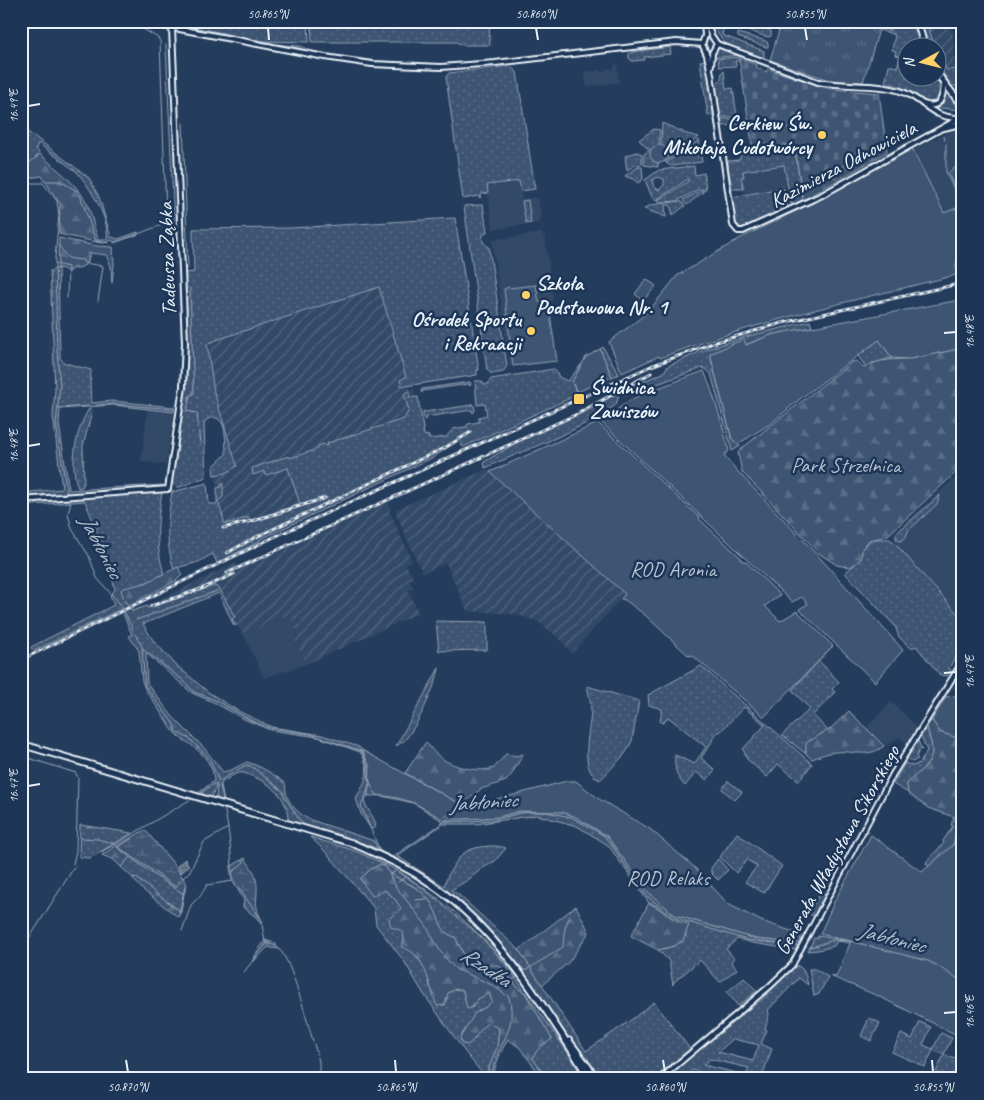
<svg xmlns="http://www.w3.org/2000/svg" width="984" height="1100" font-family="Caveat,sans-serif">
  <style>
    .built { fill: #334a68 }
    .industrial { fill: url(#industrial-furrows) }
    .grass { fill: url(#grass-dots); stroke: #93a2b5; fill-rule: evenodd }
    .forest { fill: url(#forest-firs); stroke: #93a2b5 }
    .wetland { fill: url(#wetland-marsh); stroke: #93a2b5 }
    .cemetery { fill: url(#cemetery-stones); stroke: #93a2b5 }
    .park { fill: url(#park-tufts); stroke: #93a2b5 }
    .garden { fill: #3e5472; stroke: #93a2b5 }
    .water { fill: url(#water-rules); stroke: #99a8ba }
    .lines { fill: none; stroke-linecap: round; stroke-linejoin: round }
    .stream { stroke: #99a8ba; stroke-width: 1 }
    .minor-casing { stroke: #e8f1f8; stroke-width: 8 }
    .major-casing { stroke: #e8f1f8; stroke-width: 9 }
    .minor { stroke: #1d3557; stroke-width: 4 }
    .major { stroke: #1d3557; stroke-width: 5 }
    .rail-casing { stroke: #e8f1f8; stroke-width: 3 }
    .rail { stroke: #1d3557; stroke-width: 1; stroke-dasharray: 4; stroke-linecap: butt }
    .ticks { fill: none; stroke: #e8f1f8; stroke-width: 2 }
    .poi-dot { fill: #ffd166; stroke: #1d3557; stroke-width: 2 }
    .labels { text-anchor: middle; stroke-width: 5; stroke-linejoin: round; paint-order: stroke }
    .poi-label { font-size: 21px; font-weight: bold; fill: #e8f1f8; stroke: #1d3557; text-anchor: end }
    .street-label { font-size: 21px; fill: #e8f1f8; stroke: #1d3557 }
    .park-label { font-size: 21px; fill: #b5c2d0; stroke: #1d3557 }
    .water-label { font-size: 22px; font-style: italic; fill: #b4c1ce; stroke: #1d3557 }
    .neatline { fill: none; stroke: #e8f1f8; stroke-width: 2 }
    .ticks-label { font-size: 12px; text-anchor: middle; fill: #e8f1f8 }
  </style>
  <defs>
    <pattern id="industrial-furrows" width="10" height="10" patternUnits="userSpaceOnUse" patternTransform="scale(1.25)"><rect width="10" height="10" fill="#334a68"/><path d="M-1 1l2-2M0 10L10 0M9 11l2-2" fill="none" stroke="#51657e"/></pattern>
    <pattern id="grass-dots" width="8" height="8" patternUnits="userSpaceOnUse" patternTransform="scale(1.25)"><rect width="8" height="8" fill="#3e5472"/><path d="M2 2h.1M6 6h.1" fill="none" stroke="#5a6d87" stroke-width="1.8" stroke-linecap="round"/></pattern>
    <pattern id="forest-firs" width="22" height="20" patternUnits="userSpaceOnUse" patternTransform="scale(1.25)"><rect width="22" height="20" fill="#3e5472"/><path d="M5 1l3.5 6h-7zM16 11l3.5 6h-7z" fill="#5a6d87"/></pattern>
    <pattern id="wetland-marsh" width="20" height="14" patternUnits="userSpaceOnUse" patternTransform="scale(1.25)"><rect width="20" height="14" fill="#3e5472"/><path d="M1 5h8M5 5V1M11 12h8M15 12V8" fill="none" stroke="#5a6d87"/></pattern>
    <pattern id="cemetery-stones" width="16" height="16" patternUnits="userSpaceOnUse" patternTransform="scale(1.25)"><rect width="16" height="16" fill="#3e5472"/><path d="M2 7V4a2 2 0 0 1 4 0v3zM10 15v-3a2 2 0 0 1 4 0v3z" fill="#5a6d87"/></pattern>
    <pattern id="park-tufts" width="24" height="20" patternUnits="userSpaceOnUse" patternTransform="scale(1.25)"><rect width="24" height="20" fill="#3e5472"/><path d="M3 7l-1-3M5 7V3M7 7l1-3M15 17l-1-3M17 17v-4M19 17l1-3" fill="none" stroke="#5a6d87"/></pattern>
    <pattern id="water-rules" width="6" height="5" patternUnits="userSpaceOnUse" patternTransform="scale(1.25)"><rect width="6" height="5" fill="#657890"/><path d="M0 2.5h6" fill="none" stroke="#576270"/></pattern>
  </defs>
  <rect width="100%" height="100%" fill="#253d5d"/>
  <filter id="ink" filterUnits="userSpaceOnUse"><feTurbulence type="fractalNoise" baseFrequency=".02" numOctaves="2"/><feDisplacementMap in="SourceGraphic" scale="10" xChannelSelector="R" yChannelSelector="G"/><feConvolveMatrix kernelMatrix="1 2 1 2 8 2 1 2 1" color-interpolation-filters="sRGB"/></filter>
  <g filter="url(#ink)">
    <!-- built -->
    <g class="built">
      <path d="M617,62L619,82L587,87L584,72L600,70V72H604V69H613Z"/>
      <path d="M954,130L963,131V161L948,173L963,207L961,209L959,207L944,214L913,149Z"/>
      <path d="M784,165L788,187L745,194L741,177L743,171Z"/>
      <path d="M519,181L522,199L538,197L541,216L539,223L493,229L487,186Z"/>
      <path d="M541,233L545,237L552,289L553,300L548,302L557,361L510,366L492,240Z"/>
      <path d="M148,409L174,412L166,465L141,461Z"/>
      <path d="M963,471V605L956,612L899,546L894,539V533Z"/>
      <path d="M289,614L298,634L294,639L306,664L264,678L244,635Z"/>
      <path d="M963,670V691H956L953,689Z"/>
      <path d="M891,702L915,725L916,730L907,743L899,737L885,746L866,728Z"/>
      <path d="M692,1070L715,1075L714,1079H682Z"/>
    </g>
    <!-- industrial -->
    <g class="industrial">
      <path d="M926,21H952L956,69L947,70L932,41Z"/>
      <path d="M458,233L479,370H477V375L410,386V390L414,389L421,440L446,437L453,429L480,422L463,447L459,440L434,457L259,540L260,541L217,563L213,554L218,503L216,476H214L213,467L217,466L232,449L219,412L203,413L202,315Z"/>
      <path d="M487,469L625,594L572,653L560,639L539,622L515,614L467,611L446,563L423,573L422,572L396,514L397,509Z"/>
      <path d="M388,502L391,509L389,510L412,561L406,564L413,578L409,580L413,588L408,590L419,613L306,664L294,639L298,634L289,614L244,635L232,620L234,617L219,589L147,608V606L235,563L237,566L255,558L257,562Z"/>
    </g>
    <!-- grass -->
    <g class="grass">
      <path d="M180,21H308L309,42L262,41L183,25Z"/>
      <path d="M311,21H489L490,45H462L457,42H312Z"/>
      <path d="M731,21H742L769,30L771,31V36L770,37L764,36L733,25Z"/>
      <path d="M754,21H782L779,31L775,28Z"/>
      <path d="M851,21H860L890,31L893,21H913L921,47L906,48V78H936L942,90L939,99C926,107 916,94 905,89C899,85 892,84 885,83L889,65L897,67L900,56L895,55L896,51L892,50L895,35Z"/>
      <path d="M921,21H926L935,47H929Z"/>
      <path d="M724,27L722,35L764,51V59L724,43L715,29Z"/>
      <path d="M738,33L766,41L768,43V47H766L738,37Z"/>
      <path d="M245,39L266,44L300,46L306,48L305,50L300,51Z"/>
      <path d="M670,47L671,54L644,57V60L632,61L629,58V54L632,52Z"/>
      <path d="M720,47L739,55L712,58L714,53Z"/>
      <path d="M936,50L947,70L956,69C960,74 962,86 959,92L955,85L952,87L937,64Z"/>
      <path d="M739,57L740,61H735L736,66L719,67L718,59Z"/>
      <path d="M707,60L715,117L713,118V115L708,116L700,61Z"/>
      <path d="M510,66L517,72L535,189L521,191L519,181L487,185L488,193L482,194L480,198L478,196L463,199L446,77L449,73Z"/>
      <path d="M724,71L726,89L733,88L737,117H720L715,85L721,79L722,72Z"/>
      <path d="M945,89L961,110L932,107C942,103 945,99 945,89Z"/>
      <path d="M721,119H738L739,125L722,126Z"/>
      <path d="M662,123L683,132V133L699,137L665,162L663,161L667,157L661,145Z"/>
      <path d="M21,128L35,137L89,178L99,197L111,237L118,239L138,232V235L115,242L111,240L104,243L96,242L98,239H107C110,219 90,187 77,172L38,143L36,149L40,154L21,170Z"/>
      <path d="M654,129L660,130L659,144L653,151L648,149L639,140Z"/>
      <path d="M699,140L702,162L671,166L666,163Z"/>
      <path d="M794,145L803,200L793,205L791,204L784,165L743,171L744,177H741L744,189H732L729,173L728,161L739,160L742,153Z"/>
      <path d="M648,151L652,153L653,161L658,163V167L644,165V154Z"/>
      <path d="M637,152L642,154V164L633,166L627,171L625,156Z"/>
      <path d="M694,166L695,175L704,173L706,190L699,189L677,201L660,202L658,200L689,181L688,179L656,200L652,197L645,180L659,170ZM658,177L664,179V185L659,190L654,187L652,180Z"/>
      <path d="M638,167H642L643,179L638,183L633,179L625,176Z"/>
      <path d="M781,188L784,189L788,209L742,228L736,223L732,199L733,197Z"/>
      <path d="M700,191H704L687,205L683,200Z"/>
      <path d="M681,201L685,206L673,215L670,205H665L666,217L644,209L651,205Z"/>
      <path d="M480,205H483L487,232L483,235C481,242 484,243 489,247L507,366L503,372L492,374L487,370L464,206Z"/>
      <path d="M455,218L479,370H477V375L405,386L401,385L400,380L406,377L379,287L216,340L207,344L214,392L237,466L226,473L214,475L213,467L226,454C225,441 228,418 212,417L205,421L204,425L206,477L179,487H176L172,483L187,370L185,273L194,272L193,229L291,228Z"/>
      <path d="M58,268L60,358L65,363L91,370L90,385L91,403L112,401L174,407V412L113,405L60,409L59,424L69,490L163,485L162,487L63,495V499L162,492C157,523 155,543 164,574L145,583L122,590L124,600L132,611L147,606L148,608L214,586L219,588L235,617L232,619L236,625L234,626L219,593L143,624L153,640L175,664L208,692L238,711L272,727L322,735L359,747C371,757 374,789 364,802L376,823L375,828L371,829L361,814L356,798C366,782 372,770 360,752L318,737L270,730L244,719L213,702L192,693L146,653L147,683L172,716L204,748L223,772L231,770L247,762C261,766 273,774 285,783C286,785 285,788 286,791C287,803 299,814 308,819L374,841L378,849L346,837L288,820C288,798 273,785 254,777C249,775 244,772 239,773C233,774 227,780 222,782L221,785L224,802L216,799L217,784L211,798L197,794L214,781C214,766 203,753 190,744C184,740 179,738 174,732L145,689L142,681L139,651L129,636L132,635L121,609L33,651L31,647L114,605L110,595L115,590L107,556L85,501L21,506V493L62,489L53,416L55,389L50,271Z"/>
      <path d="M810,321L812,327L771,335L745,345L710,355L732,439L740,446L732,451L731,447L711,374L706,369L702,368L626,395L623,394L634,385L663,373L668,366L704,350L745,337Z"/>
      <path d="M879,340L892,358L873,363L866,367L858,356Z"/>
      <path d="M603,347L619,374L612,377L600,349Z"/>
      <path d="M585,360L572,382L577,395L463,447L459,440L434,457L259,540L260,541L217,563L213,554C207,556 204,560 198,562C190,565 182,565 174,570C165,539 167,523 172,492L207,483L209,504H217V488L221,487V483H223V497L218,501L225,524L249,517L250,520L300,504L288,468L266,475L264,471L253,475L252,468L289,456L290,458L318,449V446L324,444L325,446L328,445L327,443L404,419L409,410L404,395L405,393L409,391L410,398L418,397L424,435L429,436V439L446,437L453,429L466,427L468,424L479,422V417L487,415L485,404L477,405L475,381H482L485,385L488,384L491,379L554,369L560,378L568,381Z"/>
      <path d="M469,382L471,383L470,386L469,384L422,391V393L421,391L422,389Z"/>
      <path d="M617,393L619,394L616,405C576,433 529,448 485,468L484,462L516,443L591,409Z"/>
      <path d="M472,403L474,405L475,411L473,413L472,410L426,417V420L423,418V411L425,412L472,405Z"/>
      <path d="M89,409H91L92,412L83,446L84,483L82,487L78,488C69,465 76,429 89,409Z"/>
      <path d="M940,495L937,504L908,531L906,537L901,541L897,540L896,535L898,532Z"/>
      <path d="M872,539H889L894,542L963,620V643L949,668L951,670L947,676L940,675L916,646L911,648L899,637L895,626L845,573L861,559L862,549Z"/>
      <path d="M436,621L487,622V650L439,651Z"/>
      <path d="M819,661L839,682L832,689L835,692L813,715L828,731L810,740L805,752L806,754L782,735L810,709L792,690Z"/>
      <path d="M701,666L812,764L799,781L778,764L767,777L747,759L743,749L765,725L744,707L721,731L715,734L711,743L701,758L715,770L707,780L696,772L685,786C676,777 674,767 675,755L694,764L706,747L668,717L663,723L660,722L662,709L649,705L648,695Z"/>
      <path d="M439,668C437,683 418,724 408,736C405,741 401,743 396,746Z"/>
      <path d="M587,686L639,701L632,741L625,754L600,780C577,771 591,728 591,710C591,702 589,694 587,686Z"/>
      <path d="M927,726C928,734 932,742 932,750C933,766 915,773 907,784L908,793L893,784L905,763L913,766L920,763L927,751L921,736Z"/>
      <path d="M918,741L922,750L920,749L916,757L918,759L912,762L907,758Z"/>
      <path d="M728,781L742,792L735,800L722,789Z"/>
      <path d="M544,810L562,812L574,816L607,836L647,891L675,915L756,939L799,943L795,950L753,943L737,939L726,949L734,958L731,962L737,969L720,982L700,960L674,982L673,985L669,961L658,950L674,946L686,936V929L657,906L649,903L608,845L577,826L537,815L476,824H443L397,856L444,886C447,876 455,861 463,854C472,846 494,844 506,848L495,861L483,868L468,880L451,890L459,895L519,950L586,1051L631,1020L654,1002L690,1049L653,1079H600L583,1054L559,1026L519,968L489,932L465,910L392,860L394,856L441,824L445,820L498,817L520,811Z"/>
      <path d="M80,825L132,833L90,858L79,857Z"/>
      <path d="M737,833L782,866L764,893L745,882L757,866L747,860L736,873L720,857Z"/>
      <path d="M310,837L353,850L389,866L416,883L479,935L508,967L568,1053L584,1079L547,1078L533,1059C535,1049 545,1044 552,1039L525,993L519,989L504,970L481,962H474L465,957L455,937C439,933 439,915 431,903C421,888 411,885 396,877C391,874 386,869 381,864L371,869L360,879C379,887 389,890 402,908L393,915L403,931L404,941L426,969L430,987L448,993L455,989L464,990L465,1001L472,1008L478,999L489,993L492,1001L486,1007L475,1013L474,1040L479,1030L488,1022L499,1028L497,1048L485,1077L465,1052L423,993L404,961L376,925L374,908L325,851Z"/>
      <path d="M130,857L150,872L184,894L181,912L134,877L133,878L121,867Z"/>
      <path d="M718,859L728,870L718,880L711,873V868Z"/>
      <path d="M824,892L826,893L813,916L808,913L819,895L821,896Z"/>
      <path d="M818,936L851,941V943L837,941L834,946L818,950L808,951L814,938H818Z"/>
      <path d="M795,965C805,967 806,977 808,985L799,978L768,1010L769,1014L765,1029L767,1030L761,1044L772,1049L761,1079H714L715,1075L692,1070L682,1079H677L673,1071L728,1025L764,998ZM733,1039L759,1045L753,1061L718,1052ZM710,1059L749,1068L746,1075L703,1065Z"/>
      <path d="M809,969H815L828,977L819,994L814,996Z"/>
      <path d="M744,978L757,991L738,1006L727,992Z"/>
      <path d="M869,1018L880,1023L871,1041L861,1036Z"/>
      <path d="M920,1022L931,1027L923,1045L933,1049L941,1033L952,1038L944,1054L954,1059L963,1042V1068L957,1079H949L936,1072L944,1055L933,1050L925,1067L892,1052L901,1034L912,1039Z"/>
    </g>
    <!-- forest -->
    <g class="forest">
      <path d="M40,154C57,170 78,184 88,205C92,216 94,228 98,239L96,242L59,234L60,204L42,176L21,179V170Z"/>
      <path d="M59,238L96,246L113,247L114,264L112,283L111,267L107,255L90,253L87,264L77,269L72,268L70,271H66L64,269L58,268Z"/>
      <path d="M963,348V466L887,536L869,540L862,549L861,559L852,566L847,567L837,565L820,554L742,472L738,453L741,449L852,362L856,361L864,368C882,357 894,361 913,358C930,356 946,351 963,348Z"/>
      <path d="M178,567L182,575L176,581L128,605L124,600L121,590L124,588L145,583Z"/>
      <path d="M849,711L884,746C867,759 854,750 835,752C826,753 820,756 812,759L806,754V743L830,729Z"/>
      <path d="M932,720L940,732L963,740V825L955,836L954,844L929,866L926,864L927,861L944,843L943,841L953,826L951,825L954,817L928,808L908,793L907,784C915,773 933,766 932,750C932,742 928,734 927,726Z"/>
      <path d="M426,742C430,747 434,753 440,757C452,767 479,773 494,768L506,754L517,756L523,754L512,774L506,781L481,789L462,805L405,773Z"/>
      <path d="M116,846L130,857L121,867L114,860L102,855Z"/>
      <path d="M381,864C386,868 391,874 396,877C411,886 421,888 431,903C439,915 439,933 455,937L465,957L474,962L489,965H497L504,970L519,989L525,993L552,1039C545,1044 535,1049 533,1059L548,1079H543L520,1048L508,1039C501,1051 495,1064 493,1079H486L485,1077L497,1048L499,1028L487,1023C479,1030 476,1039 468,1045L462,1044L460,1038L475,1013L486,1007L492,1001L489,993L478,999L472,1008L467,1009L463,990L455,989L448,993L445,1005L437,1006C430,989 427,963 412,952C410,950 404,948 401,947L404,941L403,931L391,927L389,919L401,908L394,898L385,890L372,896L360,879L371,869Z"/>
      <path d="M135,877L181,912L178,917L143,890L133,879Z"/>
      <path d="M649,903C664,910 671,922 689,924L683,941L674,946L658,950L631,936Z"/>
      <path d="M576,906L589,932L569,962L542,985L519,950Z"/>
      <path d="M265,940L275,943L278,948L276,949L268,947L254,961H252Z"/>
    </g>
    <!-- wetland -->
    <g class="wetland">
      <path d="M145,830L173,863L187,884L184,894L150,872L116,846Z"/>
      <path d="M245,858C249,865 255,872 256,879C260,897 251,903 263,922L261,924L256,917L243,907L244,900L232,880L230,867Z"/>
    </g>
    <!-- cemetery -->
    <path class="cemetery" d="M739,58L757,65V68L766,72L768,69L831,89L879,93L887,152L803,200L794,144L753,150Z"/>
    <!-- park -->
    <g class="park">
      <path d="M782,21H851L879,30L863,82L832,81L770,60Z"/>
      <circle cx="659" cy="154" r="9"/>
      <path d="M528,200L531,223L526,224L522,201Z"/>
    </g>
    <!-- garden -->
    <g class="garden">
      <path d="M912,148L944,213L959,207L963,210V248L956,264V275C857,300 756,321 660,358L659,356L622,373L609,342L647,313L677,276L739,239L816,201Z"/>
      <path d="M963,161V206L948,173Z"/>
      <path d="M646,279L656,286L643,301L635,294Z"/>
      <path d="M536,285L539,302L548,301L557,361L513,366L504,289L509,287V288Z"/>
      <path d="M960,300L963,310V348L910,359L892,358L879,340L801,398L770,424L738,444L732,439L710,354L744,339L746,345L771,335L785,332Z"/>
      <path d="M600,349L612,377L577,392L572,382L586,357Z"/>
      <path d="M704,371C715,397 722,424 729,451L724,455L738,472L822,560L903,650L875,682L799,609L808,604L802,597L792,602L601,422L627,402L642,394Z"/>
      <path d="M598,423L700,518L699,519L741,558L742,561H745L780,595L765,606L780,621L797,611L833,646L764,717L692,655L689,656L645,615L625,600L621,599L625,594L490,472Z"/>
      <path d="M963,695V740L940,732L932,720L946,697Z"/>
      <path d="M362,750L462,805L442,819C417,803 398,794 368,796L370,767Z"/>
      <path d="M567,781H576L599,799L650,829L694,867L728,904L761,921L800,934L801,938L799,943L756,939L675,915L647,891L607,836L574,816L562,812L520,811L498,817L445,820C465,802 482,803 506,797C526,792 547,786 567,781Z"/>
      <path d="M963,825V1038L878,996L830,976L836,977L851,941L820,934L835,900L871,835L922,872L954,844L955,836Z"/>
    </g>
    <!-- water -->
    <path class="water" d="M185,859L189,866L181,873L177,866Z"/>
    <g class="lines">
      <!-- stream -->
      <g class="stream">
        <path d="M130,21L158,38L160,41L166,212L164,224"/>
        <path d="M183,123L188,268"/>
        <path d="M944,136L945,140"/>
        <path d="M946,144V173L963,207"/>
        <path d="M43,181H60L79,192L96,241L109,243"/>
        <path d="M21,183H43L57,201L59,215L55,258L57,350L60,386L56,424L67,493"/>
        <path d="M114,243L159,226L174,223L166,45"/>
        <path d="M58,245C70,259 62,258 83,260L84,263L103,266L98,301"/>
        <path d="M56,264L68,267L67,298"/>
        <path d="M958,276L957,264L963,254"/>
        <path d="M962,295L963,298"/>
        <path d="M96,405L113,404L174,409"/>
        <path d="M58,408L89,406"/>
        <path d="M186,411L197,413L200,445"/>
        <path d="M187,411L190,395L194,394L190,288"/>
        <path d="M71,501L68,514L72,529L89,556L97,578L121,605L133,630"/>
        <path d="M136,620L217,591"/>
        <path d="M135,634L144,650L184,681L194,692L215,700L252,721L270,728L310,734L361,751C371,764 365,783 377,795L414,803L444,822L494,820L520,813L533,812H546L571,817L603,835L610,843L646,895L675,918L747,940L799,946"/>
        <path d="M142,648L145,686L174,724L176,732L190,739L209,758L219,781"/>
        <path d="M25,757L76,773L78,778L76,851L73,864"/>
        <path d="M370,784L361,806L380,851L388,856"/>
        <path d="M220,785L223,800"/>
        <path d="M211,786L246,765L251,766L284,792V796L301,822"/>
        <path d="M200,794L209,787"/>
        <path d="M224,808C230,832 231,856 233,880"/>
        <path d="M80,838L98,839L116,844L193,798"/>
        <path d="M133,838L118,847L176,887L181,880"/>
        <path d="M95,855L116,844"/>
        <path d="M393,858L408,866"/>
        <path d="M385,863L384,864L396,887L426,925L440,951L450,963L456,969L492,985L509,997C519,1035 492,1046 492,1079"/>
        <path d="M233,872L244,862V860"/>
        <path d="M390,875L397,870C445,901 482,933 517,977L498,989"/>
        <path d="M183,878L190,871L204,842L228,828"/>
        <path d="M398,882L406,877"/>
        <path d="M436,885L447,893"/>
        <path d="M199,898L207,885L233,881L237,886L261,919L265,942C270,944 275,945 279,949C292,961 307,1022 313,1041"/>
        <path d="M415,900L438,898"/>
        <path d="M460,903L475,915L525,971L563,947C564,937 563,926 570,918"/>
        <path d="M179,914L185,886"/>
        <path d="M182,931L191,905L197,899"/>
        <path d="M810,947L815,946L833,940L850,941L928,961C941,966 950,976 963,981"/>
        <path d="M21,948L32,934L75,866"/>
        <path d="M244,972L267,943"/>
        <path d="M314,1044L319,1061V1079"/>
      </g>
      <!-- minor casing -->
      <g class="minor-casing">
        <g id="minor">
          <path d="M138,21L325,57L372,64L441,67L495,63L676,42L702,44"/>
          <path d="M706,21L711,35L717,44"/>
          <path d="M702,44L707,55L711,74L733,225L738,231H743L822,195L960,118"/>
          <path d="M702,44L705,36L704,22"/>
          <path d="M717,44L818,82C844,87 880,83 903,92C928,102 930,119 963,118"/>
          <path d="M711,65L712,53L717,44"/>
          <path d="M923,104C941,110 943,97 944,83"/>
          <path d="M944,128L956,125L963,126"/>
          <path d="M21,500L168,489L183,387L185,343L172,28"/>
          <path d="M660,1079L770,986L792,965L893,774L963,661"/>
        </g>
      </g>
      <!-- major casing -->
      <g class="major-casing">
        <g id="major">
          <path d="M917,21L925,48"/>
          <path d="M936,72L963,107"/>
          <path d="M21,744L352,843C378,855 406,866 430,883C500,931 545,1008 590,1079"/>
          <path d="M569,1041L597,1079"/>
        </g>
      </g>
      <!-- minor -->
      <use href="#minor" class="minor"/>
      <!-- major -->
      <use href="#major" class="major"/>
      <!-- rail casing -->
      <g class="rail-casing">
        <g id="rail">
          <path d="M223,528L256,520L325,498"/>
          <path d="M227,553L252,539L446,447L471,432"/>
          <path d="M227,573L577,414L651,373"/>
          <path d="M151,606L201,589L234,574"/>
          <path d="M21,660L274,537L651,366L713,343L782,323L963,283"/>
        </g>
      </g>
      <!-- rail -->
      <use href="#rail" class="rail"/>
    </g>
  </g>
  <!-- ticks -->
  <path class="ticks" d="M268,28L269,40M536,28L538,40M805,28L807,40M28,106L40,104M944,333L956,332M28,446L40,444M944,673L956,672M28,786L40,784M944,1013L956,1012M126,1060L128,1072M395,1060L396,1072M663,1060L665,1072M932,1060L933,1072"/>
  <!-- markers -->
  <g class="poi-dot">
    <circle cx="822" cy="135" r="5"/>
    <circle cx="526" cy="295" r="5"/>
    <circle cx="531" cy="331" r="5"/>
    <rect x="573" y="393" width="12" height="12" rx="2.5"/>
  </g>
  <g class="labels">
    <!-- poi labels -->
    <g class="poi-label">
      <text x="812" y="130">Cerkiew Św.<tspan x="812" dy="24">Mikołaja Cudotwórcy</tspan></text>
      <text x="536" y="290" text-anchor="start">Szkoła<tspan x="536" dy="24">Podstawowa Nr. 1</tspan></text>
      <text x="521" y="326">Ośrodek Sportu<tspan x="521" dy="24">i Rekraacji</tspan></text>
      <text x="590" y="394" text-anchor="start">Świdnica<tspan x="590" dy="24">Zawiszów</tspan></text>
    </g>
    <!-- street labels -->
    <g class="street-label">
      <text transform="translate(843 164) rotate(-28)" y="7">Kazimierza Odnowiciela</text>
      <text transform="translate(167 259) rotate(-92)" y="7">Tadeusza Ząbka</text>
      <text transform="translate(837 850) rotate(-61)" y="7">Generała Władysława Sikorskiego</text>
    </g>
    <!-- park labels -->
    <g class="park-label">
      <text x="846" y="472">Park Strzelnica</text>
      <text x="673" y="576">ROD Aronia</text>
      <text x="668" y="885">ROD Relaks</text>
    </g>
    <!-- water labels -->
    <g class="water-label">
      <text transform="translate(102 546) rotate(62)" y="8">Jabłoniec</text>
      <text transform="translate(483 801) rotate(-4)" y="8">Jabłoniec</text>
      <text transform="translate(892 937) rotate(14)" y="8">Jabłoniec</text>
      <text transform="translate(486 966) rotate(33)" y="8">Rzadka</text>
    </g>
  </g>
  <!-- margin -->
  <rect width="984" height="1100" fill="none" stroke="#1d3557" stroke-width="55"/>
  <!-- north arrow -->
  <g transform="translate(922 62) rotate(263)"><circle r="24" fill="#1d3557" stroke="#6e8097"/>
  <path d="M0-4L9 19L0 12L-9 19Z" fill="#ffd166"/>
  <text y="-8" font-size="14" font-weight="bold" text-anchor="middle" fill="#e8f1f8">N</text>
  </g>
  <rect x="28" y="28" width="928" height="1044" class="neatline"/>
  <g class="ticks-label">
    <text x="268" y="18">50.865°N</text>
    <text x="536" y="18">50.860°N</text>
    <text x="805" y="18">50.855°N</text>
    <text transform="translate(14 106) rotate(-90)" y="4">16.49°E</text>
    <text transform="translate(970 332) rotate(-90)" y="4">16.48°E</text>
    <text transform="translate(14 446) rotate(-90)" y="4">16.48°E</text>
    <text transform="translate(970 672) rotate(-90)" y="4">16.47°E</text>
    <text transform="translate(14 786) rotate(-90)" y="4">16.47°E</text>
    <text transform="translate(970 1012) rotate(-90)" y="4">16.46°E</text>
    <text x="128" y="1091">50.870°N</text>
    <text x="396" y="1091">50.865°N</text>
    <text x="665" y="1091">50.860°N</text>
    <text x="933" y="1091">50.855°N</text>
  </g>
</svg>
